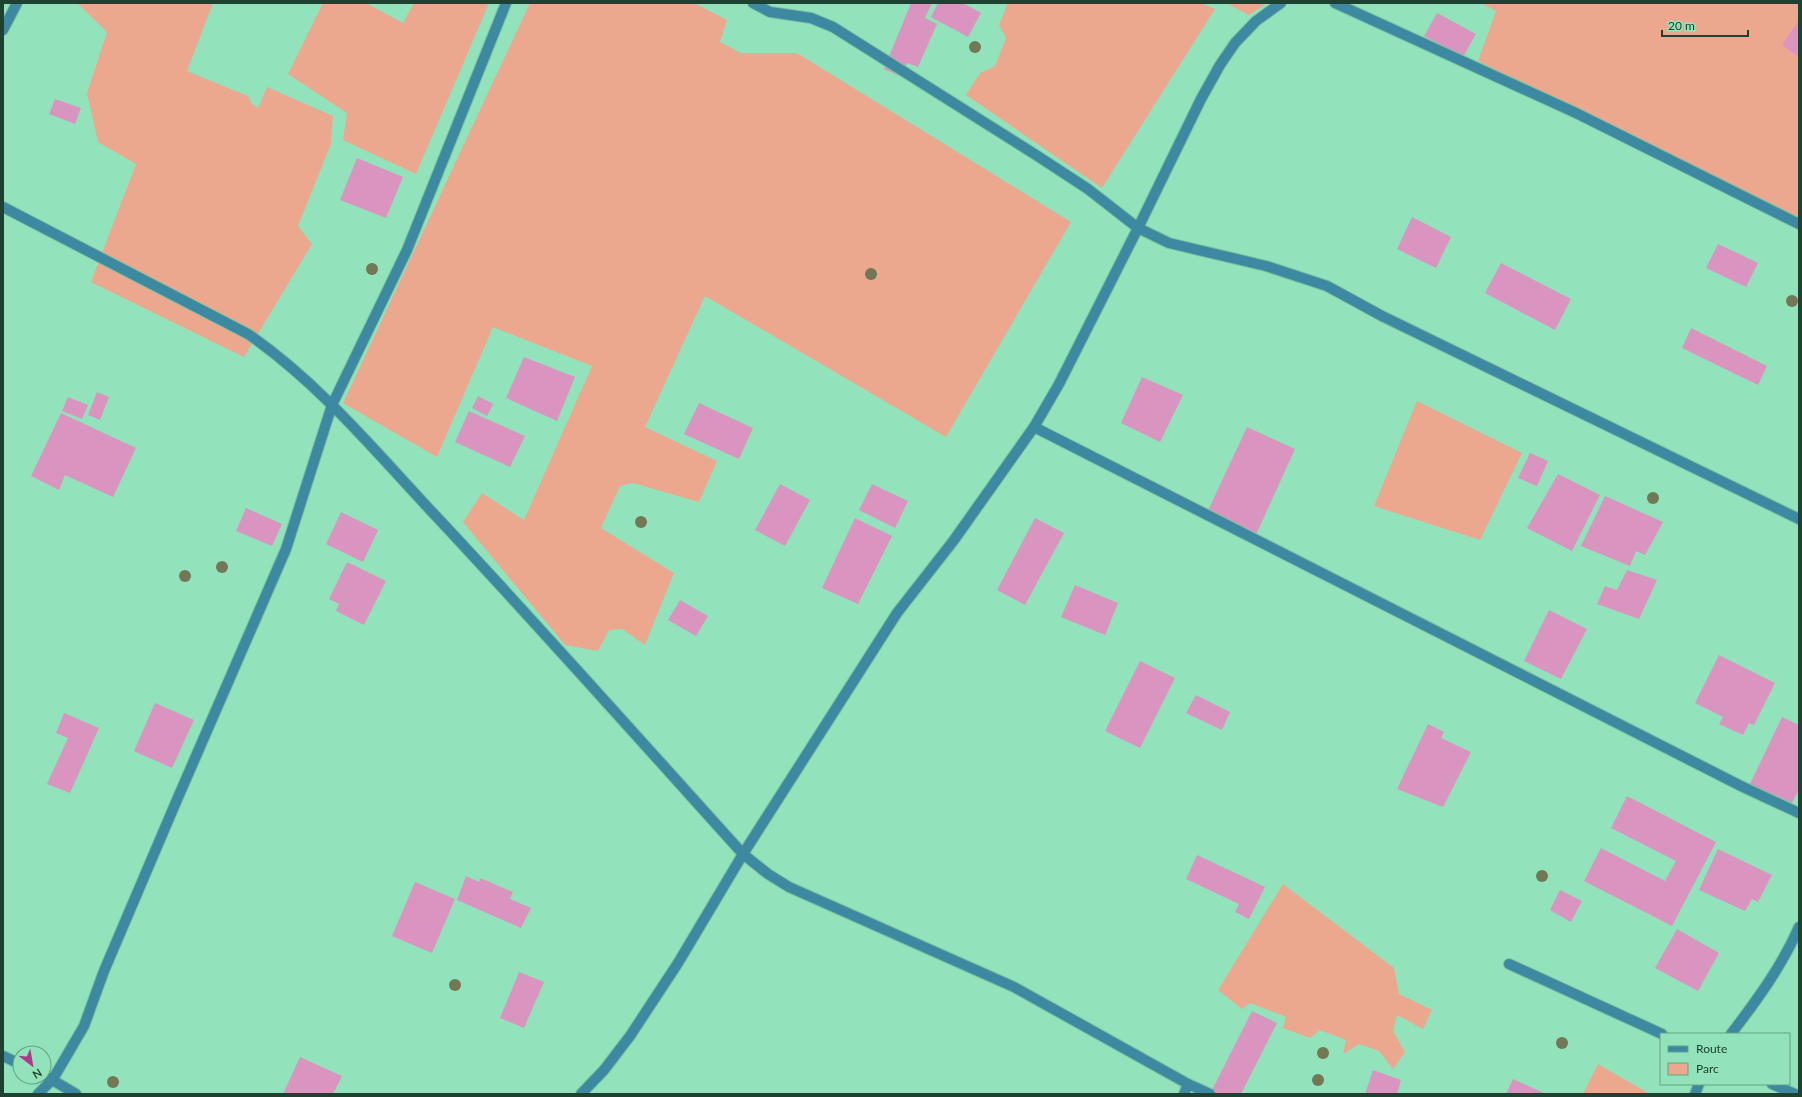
<svg xmlns="http://www.w3.org/2000/svg" width="1802" height="1097" font-family="Lato,sans-serif">
  <style>
    .green { fill: #eba88e }
    .building { fill: #d995bf }
    .lines { fill: none; stroke-linecap: round; stroke-linejoin: round }
    .minor-casing { stroke: #79bf9d; stroke-width: 12 }
    .minor { stroke: #3d89a1; stroke-width: 10 }
    .tree { fill: #727756 }
  </style>
  <rect width="100%" height="100%" fill="#92e3bc"/>
  <!-- green -->
  <g class="green">
    <path d="M77,3H213L187,71L248,96L252,104L258,108L267,87L333,116L331,144L298,226L312,244L244,357L91,282L136,164L98,142L87,93L107,32Z"/>
    <path d="M323,3H366L403,23L414,3H489L416,174L343,140L347,113L288,74Z"/>
    <path d="M530,3H694L727,20L720,42L741,53H797L1071,222L946,437L705,296L645,427L717,461L699,502L633,483L620,486L601,528L674,573L645,645L622,629L609,630L598,651L565,645L463,522L482,493L524,520L592,366L493,327L437,457L343,403Z"/>
    <path d="M1008,3H1201L1215,9L1102,188L966,95L980,73L995,66L1006,38L999,25Z"/>
    <path d="M1226,3H1267L1249,15Z"/>
    <path d="M1481,3H1799V218L1478,61L1496,11Z"/>
    <path d="M1417,401L1522,453L1480,540L1374,506Z"/>
    <path d="M1283,884L1394,968L1399,994L1432,1010L1423,1029L1397,1015L1393,1031L1405,1052L1393,1069L1379,1051L1359,1044L1343,1054L1346,1040L1320,1030L1310,1038L1283,1028L1286,1017L1250,1003L1242,1009L1218,990Z"/>
    <path d="M1598,1064L1650,1094H1583Z"/>
  </g>
  <!-- building -->
  <g class="building">
    <path d="M911,3H932L925,18L937,24L918,67L907,63L902,77L884,69Z"/>
    <path d="M938,3H963L981,13L968,37L931,17Z"/>
    <path d="M1437,13L1476,34L1463,57L1424,36Z"/>
    <path d="M1799,20V57L1782,45Z"/>
    <path d="M55,99L81,108L75,124L49,114Z"/>
    <path d="M357,158L403,177L386,218L340,200Z"/>
    <path d="M1412,217L1451,237L1436,268L1397,249Z"/>
    <path d="M1718,244L1758,263L1746,287L1706,268Z"/>
    <path d="M1501,263L1571,299L1555,330L1485,293Z"/>
    <path d="M1691,328L1767,366L1758,385L1682,348Z"/>
    <path d="M524,357L575,377L557,421L506,398Z"/>
    <path d="M1142,377L1183,395L1160,442L1121,423Z"/>
    <path d="M97,392L109,397L100,420L88,415Z"/>
    <path d="M478,396L493,404L487,416L472,408Z"/>
    <path d="M68,397L88,405L82,419L62,411Z"/>
    <path d="M699,403L753,428L739,459L684,434Z"/>
    <path d="M469,411L525,436L510,467L455,442Z"/>
    <path d="M61,413L136,448L113,497L65,475L59,490L31,476Z"/>
    <path d="M1247,427L1295,449L1254,539L1205,517Z"/>
    <path d="M1530,453L1548,461L1537,486L1518,478Z"/>
    <path d="M1558,474L1600,495L1572,551L1527,528Z"/>
    <path d="M780,484L810,500L785,546L755,530Z"/>
    <path d="M872,484L908,501L895,528L859,510Z"/>
    <path d="M1605,496L1663,522L1645,555L1636,551L1630,566L1581,546Z"/>
    <path d="M246,508L282,524L272,546L236,531Z"/>
    <path d="M341,512L378,530L363,562L326,544Z"/>
    <path d="M855,518L892,536L858,604L822,588Z"/>
    <path d="M1035,518L1064,533L1025,605L997,590Z"/>
    <path d="M347,562L386,581L364,625L336,611L339,604L329,599Z"/>
    <path d="M1627,570L1657,580L1639,619L1597,604L1605,586L1617,590Z"/>
    <path d="M1075,585L1118,603L1105,635L1061,617Z"/>
    <path d="M680,600L708,616L696,636L668,620Z"/>
    <path d="M1549,610L1587,629L1561,679L1524,661Z"/>
    <path d="M1719,655L1775,683L1754,725L1749,723L1743,735L1719,724L1723,717L1695,703Z"/>
    <path d="M1140,661L1175,678L1140,748L1105,731Z"/>
    <path d="M1196,695L1230,712L1222,730L1186,713Z"/>
    <path d="M155,703L194,720L172,768L134,751Z"/>
    <path d="M64,713L99,728L70,793L47,784L68,738L56,733Z"/>
    <path d="M1782,717L1799,725V789L1792,803L1750,784Z"/>
    <path d="M1428,724L1444,732L1441,738L1471,752L1443,807L1397,789Z"/>
    <path d="M1627,796L1716,842L1672,926L1584,881L1601,848L1665,881L1676,861L1611,828Z"/>
    <path d="M1718,849L1772,875L1758,902L1752,899L1745,911L1699,890Z"/>
    <path d="M1197,855L1265,887L1249,919L1235,912L1239,904L1186,879Z"/>
    <path d="M466,876L479,882L480,878L513,892L510,899L531,908L521,928L457,900Z"/>
    <path d="M415,882L455,899L432,953L392,936Z"/>
    <path d="M1560,890L1582,901L1571,922L1550,910Z"/>
    <path d="M1677,929L1719,953L1698,991L1655,968Z"/>
    <path d="M519,972L544,982L524,1028L500,1018Z"/>
    <path d="M1252,1011L1277,1023L1241,1094H1210Z"/>
    <path d="M300,1057L342,1076L333,1094H283Z"/>
    <path d="M1373,1070L1401,1080L1397,1094H1365Z"/>
    <path d="M1513,1079L1546,1094H1506Z"/>
  </g>
  <g class="lines">
    <!-- minor casing -->
    <g class="minor-casing">
      <g id="minor">
        <path d="M753,3L770,12L811,18L833,27L1036,155L1088,189L1138,228L1169,243L1266,266L1327,286L1382,316L1799,519"/>
        <path d="M1335,3L1576,113L1799,224"/>
        <path d="M3,30L17,3"/>
        <path d="M3,207L248,334C319,383 375,451 434,514C539,626 640,740 743,854L768,874L789,887L1014,987L1188,1084L1210,1094"/>
        <path d="M1034,427L1741,786L1799,813"/>
        <path d="M1509,964L1662,1034"/>
        <path d="M1731,1034C1757,1000 1782,966 1799,927"/>
        <path d="M3,1056L20,1064"/>
        <path d="M44,1075L76,1094"/>
        <path d="M1772,1084L1795,1094"/>
        <path d="M38,1094L53,1079L84,1026L104,971L176,802L286,549L332,405L407,250L506,3"/>
        <path d="M581,1094L604,1070L630,1036L678,963L743,854L897,613L954,540L1034,427L1059,384L1138,228L1201,99L1220,65L1235,43L1256,21L1281,3"/>
        <path d="M1184,1094L1188,1084"/>
        <path d="M1695,1094L1699,1084"/>
      </g>
    </g>
    <!-- minor -->
    <use href="#minor" class="minor"/>
  </g>
  <!-- trees -->
  <g class="tree">
    <circle cx="975" cy="47" r="6"/>
    <circle cx="372" cy="269" r="6"/>
    <circle cx="871" cy="274" r="6"/>
    <circle cx="1792" cy="301" r="6"/>
    <circle cx="1653" cy="498" r="6"/>
    <circle cx="641" cy="522" r="6"/>
    <circle cx="222" cy="567" r="6"/>
    <circle cx="185" cy="576" r="6"/>
    <circle cx="1542" cy="876" r="6"/>
    <circle cx="455" cy="985" r="6"/>
    <circle cx="1562" cy="1043" r="6"/>
    <circle cx="1323" cy="1053" r="6"/>
    <circle cx="1318" cy="1080" r="6"/>
    <circle cx="113" cy="1082" r="6"/>
  </g>
  <!-- border -->
  <rect width="1802" height="1097" fill="none" stroke="#1f4131" stroke-width="8"/>
  <!-- legend -->
  <rect x="1660" y="1033" width="130" height="52" fill="#92e3bc" stroke="#64a284"/>
  <rect x="1668" y="1046" width="20" height="6" fill="#3d89a1" stroke="#64a284"/>
  <text x="1696" y="1053" font-size="12" fill="#1f4131">Route</text>
  <rect x="1668" y="1063" width="20" height="12" fill="#eba88e" stroke="#64a284"/>
  <text x="1696" y="1073" font-size="12" fill="#1f4131">Parc</text>
  <!-- north arrow -->
  <g transform="translate(32 1065) rotate(149)"><circle r="19" fill="#92e3bc" stroke="#64a284"/>
  <path d="M0-3L7 15L0 10L-7 15Z" fill="#b0378b"/>
  <text y="-6" font-size="11" font-weight="bold" text-anchor="middle" fill="#1f4131">N</text>
  </g>
  <!-- scale -->
  <path d="M1662 30v6h86v-6" fill="none" stroke="#1f4131" stroke-width="2"/>
  <text x="1668" y="30" font-size="12" fill="#1f4131" stroke="#92e3bc" stroke-width="3" paint-order="stroke">20 m</text>
</svg>
